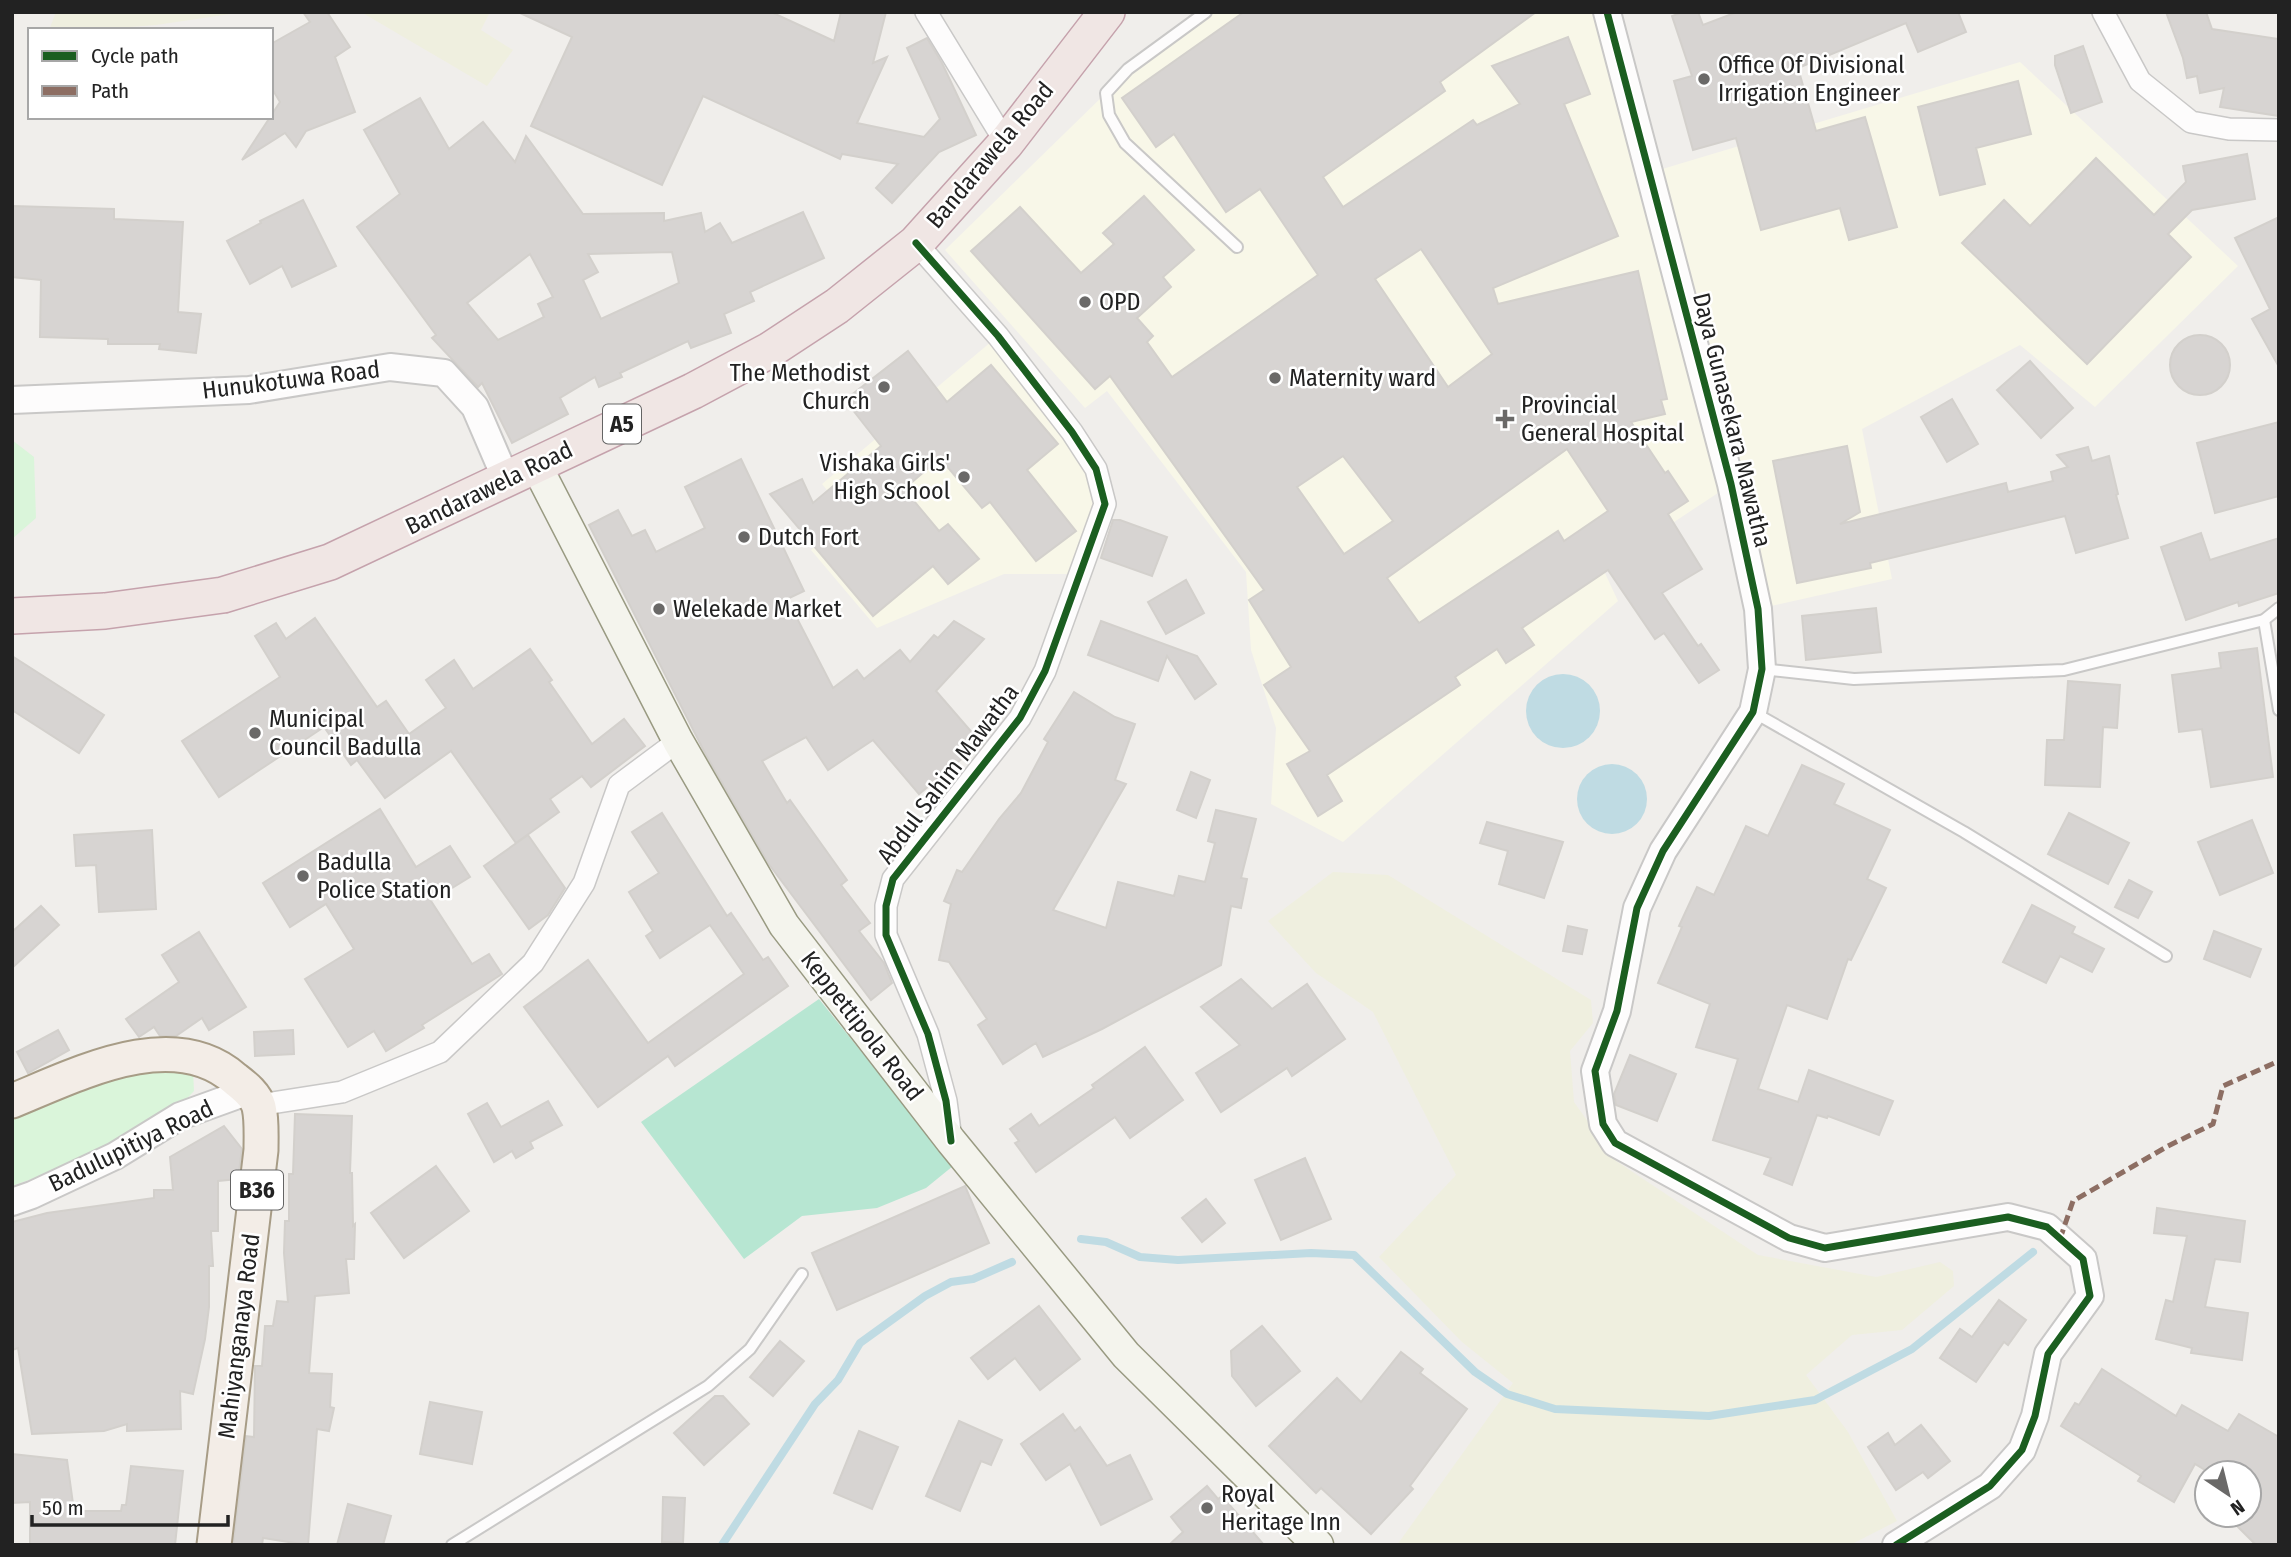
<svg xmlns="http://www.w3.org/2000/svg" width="2291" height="1557" font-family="'Fira Sans Condensed',sans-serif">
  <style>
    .education { fill: #f8f7e8 }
    .farmland { fill: #efefdf }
    .park { fill: #daf5da }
    .pitch { fill: #b7e6d2 }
    .water { fill: #bfdbe3 }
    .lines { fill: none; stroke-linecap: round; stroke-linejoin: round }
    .stream { stroke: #bfdbe3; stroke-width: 8 }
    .building { fill: #d7d4d2; stroke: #d3d0cc; stroke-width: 2; fill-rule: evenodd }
    .service-casing { stroke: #c9c8c7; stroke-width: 14 }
    .minor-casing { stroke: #c9c8c7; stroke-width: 24 }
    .tertiary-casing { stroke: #c9c8c7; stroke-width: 30 }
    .secondary-casing { stroke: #999a82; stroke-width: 33 }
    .primary-casing { stroke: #a79c86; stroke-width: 37 }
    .trunk-casing { stroke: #c5a2ac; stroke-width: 38 }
    .service { stroke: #fdfcfc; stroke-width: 10 }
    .minor { stroke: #fdfcfc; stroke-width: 21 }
    .tertiary { stroke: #fdfcfc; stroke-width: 26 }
    .secondary { stroke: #f4f4ed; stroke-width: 30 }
    .primary { stroke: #f3ede7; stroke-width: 33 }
    .trunk { stroke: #f0e6e4; stroke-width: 35 }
    .quiet { stroke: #8d6e63; stroke-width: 5; stroke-dasharray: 10 5; stroke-linecap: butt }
    .cycleway-casing { stroke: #fff; stroke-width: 11 }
    .cycleway { stroke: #1b5e20; stroke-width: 7 }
    .poi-dot { fill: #6a6968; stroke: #fff; stroke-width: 2.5 }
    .labels { text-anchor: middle; stroke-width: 5; stroke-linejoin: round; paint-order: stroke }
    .shield { fill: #fff; stroke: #646464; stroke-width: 2 }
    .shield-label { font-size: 23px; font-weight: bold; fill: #222 }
    .poi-label { font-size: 24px; fill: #222; stroke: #fff; text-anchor: start }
    .street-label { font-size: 24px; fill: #222; stroke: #fff }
  </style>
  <rect width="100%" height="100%" fill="#f0eeeb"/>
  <!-- education -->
  <g class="education">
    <path d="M1206,12H1607L1649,173L2020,62L2238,266L2095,407L2020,345L1862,429L1892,579L1758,609L1730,485L1603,569L1618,601L1343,842L1271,804L1276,728L1251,650L1246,572L1107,391L1085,408L945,250L1106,93Z"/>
    <path d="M998,336L1072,432L1105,504L1078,574H1004L877,628L811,550L849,517L822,484Z"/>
  </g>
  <!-- farmland -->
  <g class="farmland">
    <path d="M56,12H244L156,25L92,30H49Z"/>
    <path d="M361,12H490L481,30L513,50L487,86Z"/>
    <path d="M1333,872L1388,875L1591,1000L1593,1023L1570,1051L1574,1102L1616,1161L1758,1255L1876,1277L1940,1262L1953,1271L1954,1286L1902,1330L1852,1335L1806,1375L1848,1432L1897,1521L1850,1545H1397L1513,1383L1462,1342L1379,1257L1456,1175L1373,1012L1316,973L1268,921Z"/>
  </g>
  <!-- park -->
  <g class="park">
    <path d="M12,440L34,457L36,518L12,539Z"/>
    <path d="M160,1065L193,1070L194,1091L174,1112L95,1156L12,1186V1120L58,1099Z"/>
  </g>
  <!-- pitch -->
  <path class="pitch" d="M819,999L953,1166L926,1188L877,1208L802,1216L744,1259L641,1122Z"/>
  <!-- water -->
  <g class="water">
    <circle cx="1563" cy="711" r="37"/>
    <circle cx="1612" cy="799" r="35"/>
  </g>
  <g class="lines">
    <!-- stream -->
    <g class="stream">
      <path d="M1081,1239L1106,1242L1140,1257L1178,1260L1311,1253L1354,1255L1475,1372L1507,1394L1555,1409L1709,1416L1815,1400L1912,1349L2033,1252"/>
      <path d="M722,1545L815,1404L838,1380L860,1343L925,1296L951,1282L973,1279L1012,1262"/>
    </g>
  </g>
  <!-- building -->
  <g class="building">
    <path d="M303,12H327L350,47L335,57L355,112L306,131L296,147L285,133L242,160L280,102L271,87V44L310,22Z"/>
    <path d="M518,12H771L834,41L841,12H886L873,63L887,57L857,123L924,137L940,119L907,48L927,38L942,63L976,135L939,152L892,203L876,188L898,164L842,154L840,159L703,96L662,185L531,126L572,37Z"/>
    <path d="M1244,12H1536L1440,82L1445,91L1323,177L1343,207L1473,120L1477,125L1520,104L1492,66L1568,37L1590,94L1564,104L1618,236L1493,288L1498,304L1638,271L1667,399L1661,400L1665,414L1631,422L1665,473L1668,471L1688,501L1668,514L1702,569L1662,593L1698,646L1701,644L1719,670L1699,683L1664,633L1655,639L1608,570L1522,628L1534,645L1506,663L1497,649L1455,677L1460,685L1327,775L1342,801L1318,816L1287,764L1310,751L1264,685L1291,667L1249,600L1264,590L1110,376L1095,389L971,251L1020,207L1081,273L1114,244L1103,233L1144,196L1194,250L1163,277L1171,287L1137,318L1153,336L1147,342L1172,377L1318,275L1260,189L1226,212L1174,134L1156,147L1122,98ZM1421,249L1492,354L1448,387L1375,279ZM1567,449L1608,511L1564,541L1558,531L1419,623L1387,578ZM1343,456L1393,521L1344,554L1297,487Z"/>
    <path d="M1683,12H1698L1703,25L1737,12H1958L1966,32L1918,52L1906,23L1798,68L1816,131L1865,117L1897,227L1849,240L1840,208L1761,230L1736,138L1693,150L1674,81L1692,76L1672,16Z"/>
    <path d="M2166,12H2206L2212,29L2279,39V116L2220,107L2224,88L2200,93L2197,76L2187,78L2183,58Z"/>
    <path d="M2083,46L2102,102L2071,113L2055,65V56Z"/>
    <path d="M2018,81L2031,134L1976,148L1985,184L1940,195L1918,107Z"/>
    <path d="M420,98L449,149L483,122L515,162L526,136L583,214L664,213V221L701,213L705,232L720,223L732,243L803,212L824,258L750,292L754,301L724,314L731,333L691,348L688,341L620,373L622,377L599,387L595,377L560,398L568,414L512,443L482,383L478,387L432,338L436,335L357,227L400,194L364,130ZM672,252L679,283L601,319L583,280L598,272L588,254ZM530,254L553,297L538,304L544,317L498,340L467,303Z"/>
    <path d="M2247,154L2255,199L2192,210L2168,234L2191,257L2087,364L1962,243L2004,200L2030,226L2096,158L2154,215L2186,182L2183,166Z"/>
    <path d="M303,200L336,266L292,287L282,266L250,284L227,241L261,223L260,221Z"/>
    <path d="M12,206L114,209V219L183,222L178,312L201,314L196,353L159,349L160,344H108V339L40,337L41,280L12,277Z"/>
    <path d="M2279,217V367L2252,319L2270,309L2235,238Z"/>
    <circle cx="2200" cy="365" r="30"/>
    <path d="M908,351L947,402L991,365L1058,444L1027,470L1076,531L1036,561L990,502L982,508L940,458L904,489L939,531L948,524L979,559L948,584L933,566L873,616L770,494L802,479L813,503L881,446L845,400Z"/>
    <path d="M2030,361L2073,408L2041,438L1997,390Z"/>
    <path d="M1952,399L1978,444L1947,462L1921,417Z"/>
    <path d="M2279,422V496L2215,513L2197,443Z"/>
    <path d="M1847,446L1860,512L1840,524L2006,483L2008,492L2053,481L2051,472L2068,467L2057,455L2088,447L2092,461L2109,456L2118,494L2116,495L2128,538L2076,553L2065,516L1870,563L1871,568L1797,583L1773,461Z"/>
    <path d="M741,459L804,591L787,599L833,688L857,670L864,679L900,650L910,662L934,635L938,638L954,621L984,639L936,691L981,743L919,794L873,740L828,770L806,737L762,761L787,803L790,800L847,880L841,885L870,923L859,931L884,963L892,983L871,1000L768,863L706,755L589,525L618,510L632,536L645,530L656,552L705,528L685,487Z"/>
    <path d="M1113,520H1120L1167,537L1152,576L1101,558Z"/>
    <path d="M2201,533L2210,560L2279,538V593L2239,606L2238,602L2186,620L2161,547Z"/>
    <path d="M1186,580L1204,613L1166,634L1148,602Z"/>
    <path d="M1876,608L1881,652L1806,660L1802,616Z"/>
    <path d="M315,618L377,707L386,701L409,734L446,708L426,680L454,660L473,689L530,649L552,680L549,682L592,744L624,719L645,746L591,787L582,776L550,799L559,812L516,843L451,751L385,798L357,760L351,765L324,727L219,797L182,741L280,677L255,636L276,623L286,639Z"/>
    <path d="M1101,621L1197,656L1216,684L1195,699L1167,656L1158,681L1088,655Z"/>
    <path d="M2257,648L2273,777L2211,787L2202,729L2179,732L2172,675L2221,668L2219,653Z"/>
    <path d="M12,656L104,715L79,753L12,710Z"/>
    <path d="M2068,681L2120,685L2117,728L2103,727L2100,787L2045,785L2047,740H2064Z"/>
    <path d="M1074,692L1115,717L1135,724L1115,780L1126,784L1053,910L1106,928L1118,882L1174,896L1179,876L1205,882L1215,843L1208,841L1216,810L1256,819L1241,878L1247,879L1241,908L1231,906L1221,965L1102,1029L1043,1057L1036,1043L1003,1064L978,1025L987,1019L949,962L939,960L951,904L944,901L957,870L962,872L999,819L1021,793L1048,742L1044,739Z"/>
    <path d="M1802,765L1844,784L1834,804L1890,830L1867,879L1886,888L1851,960L1848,959L1827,1019L1787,1005L1758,1089L1798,1102L1809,1070L1893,1101L1879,1135L1828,1116L1827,1118L1817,1115L1792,1185L1764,1174L1771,1158L1713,1140L1738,1059L1696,1047L1710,1004L1658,983L1682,927L1679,926L1697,887L1714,895L1746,826L1768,836Z"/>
    <path d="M1191,772L1210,780L1196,818L1177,810Z"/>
    <path d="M380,809L416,867L450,846L470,877L431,901L472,964L489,954L502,974L422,1025L424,1028L386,1051L374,1031L348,1047L305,979L354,949L326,904L290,927L263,883Z"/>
    <path d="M662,813L727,916L731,913L763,960L768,957L788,986L675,1066L668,1056L598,1107L524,1007L588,960L648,1043L744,974L710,925L660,958L646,936L653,931L629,892L659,873L632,832Z"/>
    <path d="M2069,813L2129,843L2108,884L2048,854Z"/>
    <path d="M2252,820L2273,873L2220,895L2198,842Z"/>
    <path d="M1487,822L1563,842L1544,898L1499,884L1508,851L1480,843Z"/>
    <path d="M152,830L156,909L99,912L96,865L76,866L74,835Z"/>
    <path d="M528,835L565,888L548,915L529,929L484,866Z"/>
    <path d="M2129,880L2152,892L2138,918L2115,907Z"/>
    <path d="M2032,905L2075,927L2072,933L2104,949L2092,972L2060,956L2046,983L2003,962Z"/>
    <path d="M41,906L59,925L12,968V932Z"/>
    <path d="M1568,926L1587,930L1582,954L1563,951Z"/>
    <path d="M2214,931L2261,949L2250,977L2204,959Z"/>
    <path d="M199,932L246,1007L209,1030L202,1018L176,1036H160L154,1027L139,1037L126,1019L179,982L162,955Z"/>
    <path d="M1241,979L1272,1009L1307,984L1345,1039L1292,1076L1287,1068L1221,1112L1196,1073L1240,1045L1201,1007Z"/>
    <path d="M58,1030L69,1050L28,1073L17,1052Z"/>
    <path d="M293,1030L294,1054L255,1056L254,1032Z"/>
    <path d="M1145,1047L1183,1100L1130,1138L1115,1117L1036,1172L1015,1143L1019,1141L1010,1129L1031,1114L1039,1126L1094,1088L1092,1085Z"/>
    <path d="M1630,1055L1676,1074L1657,1121L1616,1105L1614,1094Z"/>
    <path d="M548,1101L562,1125L530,1142L533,1148L516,1158L512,1151L494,1162L468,1114L487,1103L501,1127Z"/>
    <path d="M295,1114L352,1116L350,1173H352L353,1226L355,1224L354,1259H346L349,1293L315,1296L309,1373L332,1374L330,1407L334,1408L329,1431L317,1429L308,1545L263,1538L262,1545H233L246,1436L254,1437L255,1366H262L265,1326H273L277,1301L288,1302L284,1253L285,1221H289V1174H293Z"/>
    <path d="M224,1126L242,1149L238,1179L218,1181V1231H211L213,1266H209V1307L205,1339L193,1394L180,1391L181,1429L127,1431V1424L104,1431L32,1434L18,1348L12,1350V1222L47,1213L154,1198V1190H173L170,1157Z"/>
    <path d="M1305,1158L1331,1219L1281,1240L1255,1180Z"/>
    <path d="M436,1166L469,1211L404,1258L371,1213Z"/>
    <path d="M965,1186L989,1243L837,1310L812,1253Z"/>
    <path d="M1206,1199L1225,1223L1202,1242L1182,1218Z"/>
    <path d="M2157,1208L2245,1221L2240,1262L2215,1259L2205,1307L2248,1313L2242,1360L2191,1353L2192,1348L2156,1339L2166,1300L2173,1302L2187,1236L2154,1233Z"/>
    <path d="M1999,1300L2026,1320L2008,1345L2004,1342L1976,1382L1940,1358L1960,1329L1972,1337Z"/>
    <path d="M1039,1306L1080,1359L1040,1390L1015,1358L988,1379L971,1358Z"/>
    <path d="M1262,1326L1300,1371L1256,1406L1232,1376L1231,1351Z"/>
    <path d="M780,1341L804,1361L773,1396L750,1377Z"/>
    <path d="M1401,1352L1423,1369L1420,1373L1467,1409L1410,1486L1413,1489L1371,1534L1321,1488L1316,1493L1269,1446L1337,1378L1361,1402Z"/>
    <path d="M2102,1369L2176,1416L2182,1405L2228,1431L2239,1414L2279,1437V1545H2256L2226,1515H2249V1473H2210L2195,1464L2174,1502L2138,1481L2141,1476L2061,1426L2075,1403L2079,1405Z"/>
    <path d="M715,1396H723L749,1424L704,1465L674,1433Z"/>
    <path d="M430,1402L482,1412L472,1464L420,1454Z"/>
    <path d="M1063,1414L1075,1431L1080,1427L1107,1466L1130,1455L1152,1499L1101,1525L1070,1464L1046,1480L1021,1444Z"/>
    <path d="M959,1421L1002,1440L991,1465L981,1461L960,1511L926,1496Z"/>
    <path d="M1921,1425L1950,1461L1928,1478L1923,1472L1896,1490L1868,1447L1888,1433L1895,1445Z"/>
    <path d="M859,1431L898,1447L872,1509L834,1493Z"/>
    <path d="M12,1454L67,1460L74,1511H121L122,1505H126L131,1466L183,1471L175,1545H30V1502L12,1503Z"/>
    <path d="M1207,1486L1218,1499L1222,1496L1264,1545H1169L1183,1532L1171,1517Z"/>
    <path d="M663,1497L685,1498L683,1543L662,1542Z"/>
    <path d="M348,1504L391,1516L383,1545H337Z"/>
  </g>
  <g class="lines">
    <!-- service casing -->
    <g class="service-casing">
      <g id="service">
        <path d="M1206,12L1128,69L1106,93L1109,115L1125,143L1237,247"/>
        <path d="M2264,620L2279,710"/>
        <path d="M1762,669L1854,679L2064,670L2264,620L2279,608"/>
        <path d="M1753,712L1964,832L2166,956"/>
        <path d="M452,1545L708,1386L750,1349L802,1274"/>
      </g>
    </g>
    <!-- minor casing -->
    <g class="minor-casing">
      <g id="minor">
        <path d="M926,12L1006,143"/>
        <path d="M2103,12L2140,81L2191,122L2229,129L2279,130"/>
        <path d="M916,243L998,336L1072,432L1096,469L1105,504L1045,671L1020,718L893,879L886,906V935L928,1034L946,1101L951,1139"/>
        <path d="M259,1105L342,1092L440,1052L533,963L584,883L619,785L678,741"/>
      </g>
    </g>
    <!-- tertiary casing -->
    <g class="tertiary-casing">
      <g id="tertiary">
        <path d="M1607,12L1731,484L1758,609L1762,669L1753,712L1663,851L1637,908L1617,1011L1595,1071L1603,1124L1615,1143L1789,1238L1825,1248L2008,1217L2047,1227L2083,1259L2090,1296L2048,1354L2035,1416L2022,1450L1990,1486L1896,1545"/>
        <path d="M12,400L249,390L390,367L444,373L475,407L506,479"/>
        <path d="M12,1202L32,1195L115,1156L180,1116L249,1091"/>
      </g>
    </g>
    <!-- secondary casing -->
    <g class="secondary-casing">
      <path id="secondary" d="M536,465L678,741L784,925L951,1141L1126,1355L1318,1545"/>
    </g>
    <!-- primary casing -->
    <g class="primary-casing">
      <path id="primary" d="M12,1101C76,1075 173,1024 235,1079C244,1086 256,1095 259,1107C262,1120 261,1136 261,1150L214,1545"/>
    </g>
    <!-- trunk casing -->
    <g class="trunk-casing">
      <path id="trunk" d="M12,616L105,611L223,595L330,562L693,391L770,350L837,306L916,243L1006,143L1107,12"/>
    </g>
    <!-- service -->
    <use href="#service" class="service"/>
    <!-- minor -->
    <use href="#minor" class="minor"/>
    <!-- tertiary -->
    <use href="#tertiary" class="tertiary"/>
    <!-- secondary -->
    <use href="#secondary" class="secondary"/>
    <!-- primary -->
    <use href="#primary" class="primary"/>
    <!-- trunk -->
    <use href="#trunk" class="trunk"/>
    <!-- quiet -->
    <path class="quiet" d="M2060,1239L2073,1201L2168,1146L2213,1124L2223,1086L2279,1061"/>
    <!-- cycleway casing -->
    <g class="cycleway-casing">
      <g id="cycleway">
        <path d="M1607,12L1731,484L1758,609L1762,669L1753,712L1663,851L1637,908L1617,1011L1595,1071L1603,1124L1615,1143L1789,1238L1825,1248L2008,1217L2047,1227L2083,1259L2090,1296L2048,1354L2035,1416L2022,1450L1990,1486L1896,1545"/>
        <path d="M916,243L998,336L1072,432L1096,469L1105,504L1045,671L1020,718L893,879L886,906V935L928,1034L946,1101L951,1141"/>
      </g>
    </g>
    <!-- cycleway -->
    <use href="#cycleway" class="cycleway"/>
  </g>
  <!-- markers -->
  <g class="poi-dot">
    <circle cx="1704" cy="79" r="7"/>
    <circle cx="1085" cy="302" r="7"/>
    <circle cx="1275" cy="378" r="7"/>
    <circle cx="884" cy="387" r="7"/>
    <path d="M1501.5 408.5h7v7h7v7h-7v7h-7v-7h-7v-7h7z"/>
    <circle cx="964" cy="477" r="7"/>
    <circle cx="744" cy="537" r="7"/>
    <circle cx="659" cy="609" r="7"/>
    <circle cx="255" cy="733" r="7"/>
    <circle cx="303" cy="876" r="7"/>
    <circle cx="1207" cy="1508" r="7"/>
  </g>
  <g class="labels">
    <!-- shield labels -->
    <g class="shield">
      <rect x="603" y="404.5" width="38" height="39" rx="5"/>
      <rect x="231" y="1170.5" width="52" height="39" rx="5"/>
    </g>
    <g class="shield-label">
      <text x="622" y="432">A5</text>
      <text x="257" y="1198">B36</text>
    </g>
    <!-- poi labels -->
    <g class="poi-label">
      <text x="1718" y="73">Office Of Divisional<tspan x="1718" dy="28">Irrigation Engineer</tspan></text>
      <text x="1099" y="310">OPD</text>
      <text x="870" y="381" text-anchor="end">The Methodist<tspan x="870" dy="28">Church</tspan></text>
      <text x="1289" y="386">Maternity ward</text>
      <text x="1521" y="413">Provincial<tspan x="1521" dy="28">General Hospital</tspan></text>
      <text x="950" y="471" text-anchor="end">Vishaka Girls'<tspan x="950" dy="28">High School</tspan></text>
      <text x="758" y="545">Dutch Fort</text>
      <text x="673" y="617">Welekade Market</text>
      <text x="269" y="727">Municipal<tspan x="269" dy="28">Council Badulla</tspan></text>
      <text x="317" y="870">Badulla<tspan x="317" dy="28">Police Station</tspan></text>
      <text x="1221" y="1502">Royal<tspan x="1221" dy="28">Heritage Inn</tspan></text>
    </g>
    <!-- street labels -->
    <g class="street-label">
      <text transform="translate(990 155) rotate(-50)" y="8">Bandarawela Road</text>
      <text transform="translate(291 380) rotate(-7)" y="8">Hunukotuwa Road</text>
      <text transform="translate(1732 420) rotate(76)" y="8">Daya Gunasekara Mawatha</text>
      <text transform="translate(489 488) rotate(-26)" y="8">Bandarawela Road</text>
      <text transform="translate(948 774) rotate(-53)" y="8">Abdul Sahim Mawatha</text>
      <text transform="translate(862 1026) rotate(52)" y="8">Keppettipola Road</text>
      <text transform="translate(131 1146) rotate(-26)" y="8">Badulupitiya Road</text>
      <text transform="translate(239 1336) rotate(-83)" y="8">Mahiyanganaya Road</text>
    </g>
  </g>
  <!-- border -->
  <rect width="2291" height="1557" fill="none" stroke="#222222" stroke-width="28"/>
  <!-- legend -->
  <rect x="28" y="28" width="245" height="91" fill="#ffffff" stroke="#a7a7a7" stroke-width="2"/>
  <rect x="42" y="51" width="35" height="10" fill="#1b5e20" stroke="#a7a7a7" stroke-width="2"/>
  <text x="91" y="63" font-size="21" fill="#222222">Cycle path</text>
  <rect x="42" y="86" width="35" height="10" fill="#8d6e63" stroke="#a7a7a7" stroke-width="2"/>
  <text x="91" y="98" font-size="21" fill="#222222">Path</text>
  <!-- north arrow -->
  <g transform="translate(2228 1494) rotate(145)"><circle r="33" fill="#ffffff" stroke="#a7a7a7" stroke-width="2"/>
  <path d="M0-5L12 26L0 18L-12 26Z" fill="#6a6968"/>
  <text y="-10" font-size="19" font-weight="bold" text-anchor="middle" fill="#222222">N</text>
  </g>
  <!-- scale -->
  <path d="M32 1515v10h196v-10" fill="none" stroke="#222222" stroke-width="3.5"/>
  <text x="42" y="1515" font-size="21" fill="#222222" stroke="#ffffff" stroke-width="5" paint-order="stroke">50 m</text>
</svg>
